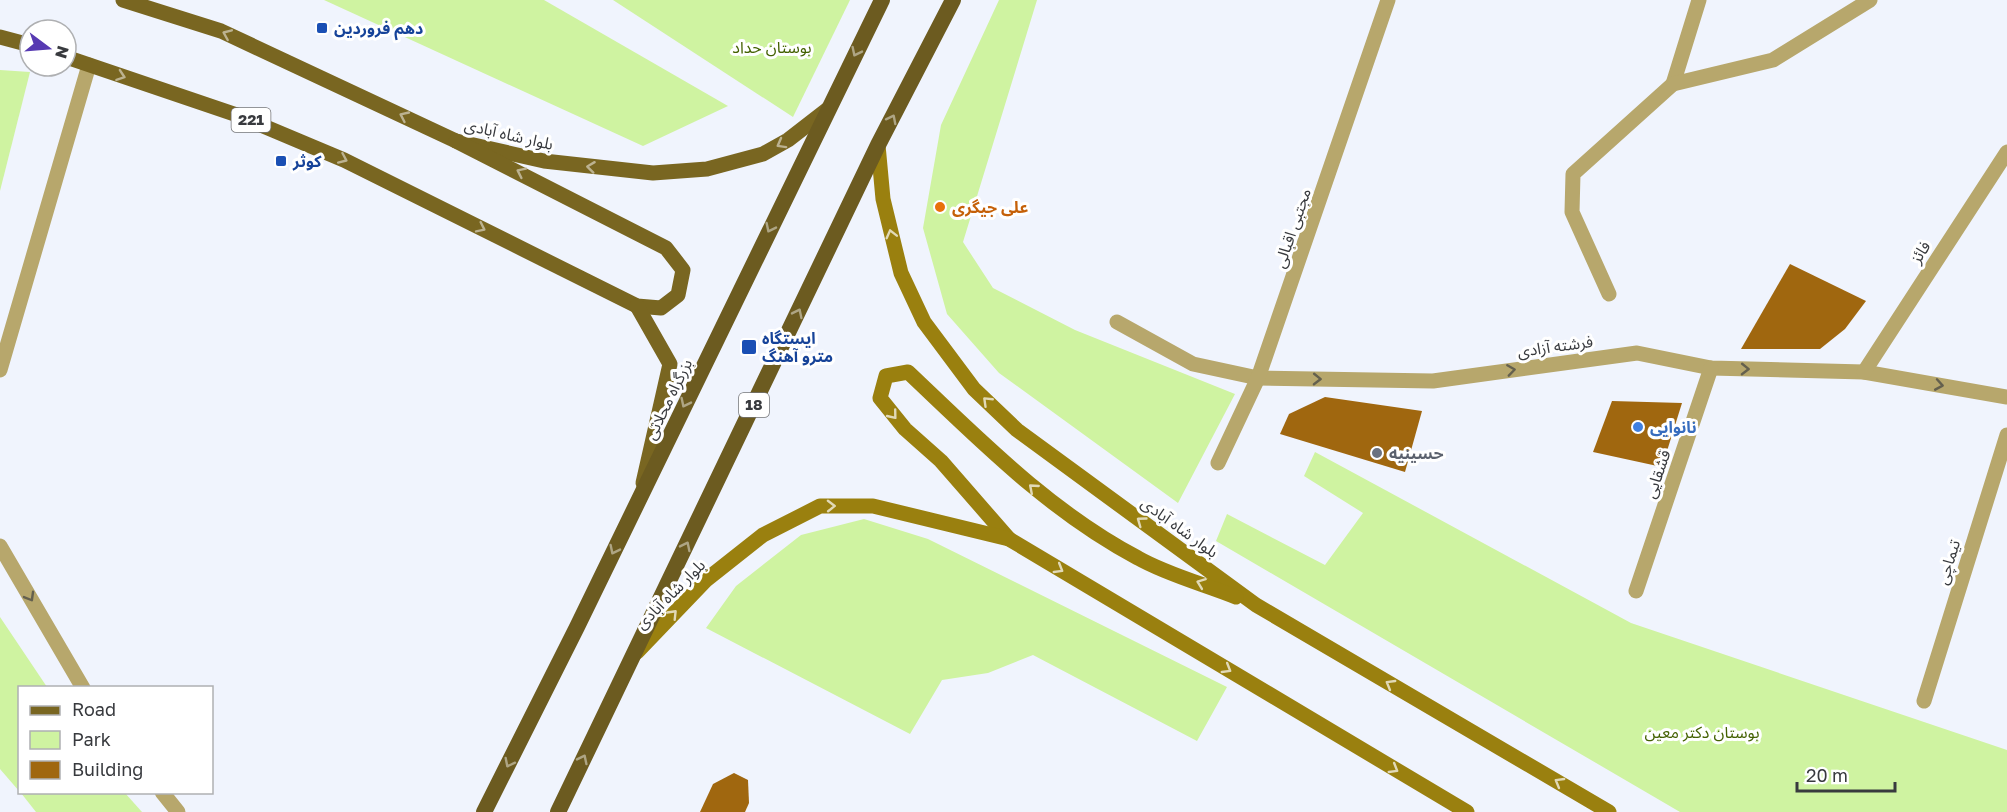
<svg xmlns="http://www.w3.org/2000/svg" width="2007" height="812" font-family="'Golos Text','Noto Sans Arabic',sans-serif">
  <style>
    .green { fill: #cff3a1 }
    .building { fill: #a0670f }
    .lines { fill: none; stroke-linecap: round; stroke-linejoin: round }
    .minor { stroke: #b7a76c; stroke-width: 15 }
    .secondary { stroke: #9a800f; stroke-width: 15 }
    .primary { stroke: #796621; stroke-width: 15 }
    .trunk { stroke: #6c5b20; stroke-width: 16 }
    .oneway { stroke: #bcb290 }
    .oneway2 { stroke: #aea584 }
    .oneway3 { stroke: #e1d9b7 }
    .oneway4 { stroke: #64604e }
    .transit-dot { fill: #1a4fb4; stroke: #fff; stroke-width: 2 }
    .food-dot { fill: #e8710a; stroke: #fff; stroke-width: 2 }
    .shop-dot { fill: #3f7fe0; stroke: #fff; stroke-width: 2 }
    .worship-dot { fill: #6b7280; stroke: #fff; stroke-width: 2 }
    .labels { text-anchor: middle; stroke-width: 6; stroke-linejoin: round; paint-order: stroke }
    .shield { fill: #fff; stroke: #747578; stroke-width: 1.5 }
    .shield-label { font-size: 15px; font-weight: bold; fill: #383a3e }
    .transit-label { font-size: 16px; font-weight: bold; fill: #164399; stroke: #fff; text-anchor: start }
    .park-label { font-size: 16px; fill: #436100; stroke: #fff }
    .street-label { font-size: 16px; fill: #383a3e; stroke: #fff }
    .food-label { font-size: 16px; font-weight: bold; fill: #c56008; stroke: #fff; text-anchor: start }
    .shop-label { font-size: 16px; font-weight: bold; fill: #366cbe; stroke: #fff; text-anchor: start }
    .worship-label { font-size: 16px; font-weight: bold; fill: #5b616d; stroke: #fff; text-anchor: start }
  </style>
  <rect width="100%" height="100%" fill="#f0f4fd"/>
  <!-- green -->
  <g class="green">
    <path d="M324,0H544L728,106L643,146Z"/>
    <path d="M613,0H850L793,117Z"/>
    <path d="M999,0H1037L963,242L993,288L1075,330L1235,394L1178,503L999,373L947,314L923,228L941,125Z"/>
    <path d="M0,70L30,72L0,191Z"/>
    <path d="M1315,452L1631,623L2007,750V812H1680L1216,541L1227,514L1325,565L1363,513L1304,476Z"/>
    <path d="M864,519L928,539L1227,687L1197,741L1033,655L988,673L942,680L910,734L706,628L736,586L801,535Z"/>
    <path d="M0,617L47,687L20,688L19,791L0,769Z"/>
    <path d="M21,793H125L142,812H36Z"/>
  </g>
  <!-- building -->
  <g class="building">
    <path d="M1790,264L1866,301L1845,329L1820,349H1741Z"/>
    <path d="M1325,397L1422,411L1405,472L1280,434L1289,414Z"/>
    <path d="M1612,401L1682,403L1662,467L1593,452Z"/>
    <path d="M734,773L748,780L749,803L745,812H700L713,784Z"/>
  </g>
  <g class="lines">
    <!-- minor -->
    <g class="minor">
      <path d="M1673,84L1699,0"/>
      <path d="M1609,294L1572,212L1573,174L1673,84L1773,60L1870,0"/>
      <path d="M1117,322L1193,364L1258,378L1433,381L1637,353L1711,368L1864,372L2007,397"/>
      <path d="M0,370L89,65"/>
      <path d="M1864,372L2007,152"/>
      <path d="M1218,463L1258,378L1388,0"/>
      <path d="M0,546L83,688"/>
      <path d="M1636,591L1711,368"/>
      <path d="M1924,701L2007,435"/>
      <path d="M162,792L178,812"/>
    </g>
    <!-- secondary -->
    <g class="secondary">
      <path d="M878,145L883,199L901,273L924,322L974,389L1017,430L1256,605L1609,812"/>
      <path d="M1009,539L941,461L905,429L880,398L886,376L908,372C980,440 1049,511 1138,558C1168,575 1204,584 1236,597"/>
      <path d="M637,652L706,580L763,535L820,506H873L1009,539L1467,812"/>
    </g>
    <!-- primary -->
    <g class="primary">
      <path d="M123,0L221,31L456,141L544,161L653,173L707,169L763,154L788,140L828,109"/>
      <path d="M0,37L30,45"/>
      <path d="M66,57L237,115L344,160L637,306L661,308L678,295L683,270L666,248L456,141"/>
      <path d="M637,306L670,364L643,483"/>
    </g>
    <!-- trunk -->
    <g class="trunk">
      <path d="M484,812L577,627L882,0"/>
      <path d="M558,812L878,145L953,0"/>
    </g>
  </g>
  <!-- one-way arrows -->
  <defs><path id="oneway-chevron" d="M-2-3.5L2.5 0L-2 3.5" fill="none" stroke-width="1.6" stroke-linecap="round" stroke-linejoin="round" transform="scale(1.5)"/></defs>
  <g class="oneway">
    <use href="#oneway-chevron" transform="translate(227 34) rotate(-157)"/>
    <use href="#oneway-chevron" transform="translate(121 76) rotate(19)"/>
    <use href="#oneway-chevron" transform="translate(404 116) rotate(-155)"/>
    <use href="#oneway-chevron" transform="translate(781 144) rotate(151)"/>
    <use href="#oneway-chevron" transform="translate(343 159) rotate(24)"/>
    <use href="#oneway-chevron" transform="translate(591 167) rotate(-173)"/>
    <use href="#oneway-chevron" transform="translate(521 172) rotate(-154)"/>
    <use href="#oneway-chevron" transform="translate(481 228) rotate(26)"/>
  </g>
  <g class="oneway2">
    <use href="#oneway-chevron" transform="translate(856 52) rotate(116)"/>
    <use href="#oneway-chevron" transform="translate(892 119) rotate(-63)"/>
    <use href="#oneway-chevron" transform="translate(770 228) rotate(116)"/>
    <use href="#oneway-chevron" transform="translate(798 313) rotate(-64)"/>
    <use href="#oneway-chevron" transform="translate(685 403) rotate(116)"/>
    <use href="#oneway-chevron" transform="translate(686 546) rotate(-64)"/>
    <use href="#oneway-chevron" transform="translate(614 550) rotate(116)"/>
    <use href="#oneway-chevron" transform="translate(583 759) rotate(-64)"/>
    <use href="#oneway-chevron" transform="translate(509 763) rotate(117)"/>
  </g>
  <g class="oneway3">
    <use href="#oneway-chevron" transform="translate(891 234) rotate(-104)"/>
    <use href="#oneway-chevron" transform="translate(987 401) rotate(-136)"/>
    <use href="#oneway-chevron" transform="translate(893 415) rotate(51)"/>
    <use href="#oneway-chevron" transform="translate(1033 488) rotate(-139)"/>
    <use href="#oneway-chevron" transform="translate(831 506) rotate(-1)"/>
    <use href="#oneway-chevron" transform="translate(1141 521) rotate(-144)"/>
    <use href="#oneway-chevron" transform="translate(1059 569) rotate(31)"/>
    <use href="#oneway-chevron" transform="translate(1201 583) rotate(-159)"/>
    <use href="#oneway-chevron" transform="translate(673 614) rotate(-46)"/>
    <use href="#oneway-chevron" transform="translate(1227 669) rotate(31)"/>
    <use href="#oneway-chevron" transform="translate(1390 684) rotate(-150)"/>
    <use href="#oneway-chevron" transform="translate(1394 769) rotate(31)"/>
    <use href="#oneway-chevron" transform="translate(1559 782) rotate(-150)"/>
  </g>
  <g class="oneway4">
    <use href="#oneway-chevron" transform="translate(1745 369) rotate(1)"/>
    <use href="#oneway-chevron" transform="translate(1511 370) rotate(-8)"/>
    <use href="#oneway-chevron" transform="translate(1317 379) rotate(1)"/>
    <use href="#oneway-chevron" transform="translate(1939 385) rotate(10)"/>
    <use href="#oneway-chevron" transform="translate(30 597) rotate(60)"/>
  </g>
  <!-- markers -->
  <g class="transit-dot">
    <rect x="316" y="22" width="12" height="12" rx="3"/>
    <rect x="275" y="155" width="12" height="12" rx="3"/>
    <rect x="741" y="339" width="16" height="16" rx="3"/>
  </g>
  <circle class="food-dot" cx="940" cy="207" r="6"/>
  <circle class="shop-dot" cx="1638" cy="427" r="6"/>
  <circle class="worship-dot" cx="1377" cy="453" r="6"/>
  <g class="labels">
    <!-- shield labels -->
    <g class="shield">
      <rect x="231.5" y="108" width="39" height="24" rx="4.5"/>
      <rect x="739" y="393" width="30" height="24" rx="4.5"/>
    </g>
    <g class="shield-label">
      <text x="251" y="125">221</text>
      <text x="754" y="410">18</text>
    </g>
    <!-- transit labels -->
    <g class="transit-label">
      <text x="334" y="34">دهم فروردین</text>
      <text x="293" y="167">کوثر</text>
      <text x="762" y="344">ایستگاه<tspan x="762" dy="18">مترو آهنگ</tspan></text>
    </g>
    <!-- park labels -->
    <g class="park-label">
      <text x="772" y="53">بوستان حداد</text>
      <text x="1702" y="738">بوستان دکتر معین</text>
    </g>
    <!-- street labels -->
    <g class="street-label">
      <text transform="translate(509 134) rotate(13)" y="6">بلوار شاه آبادی</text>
      <text transform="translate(1292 228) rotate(-71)" y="6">مجتبی اقبالی</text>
      <text transform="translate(1920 252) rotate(-57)" y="6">فائز</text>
      <text transform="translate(1555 346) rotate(-8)" y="6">فرشته آزادی</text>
      <text transform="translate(668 399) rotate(-64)" y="6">بزرگراه محلاتی</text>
      <text transform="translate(1657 474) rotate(-71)" y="6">قشقایی</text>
      <text transform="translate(1180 527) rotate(36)" y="6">بلوار شاه آبادی</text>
      <text transform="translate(1948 562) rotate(-73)" y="6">تیماچی</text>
      <text transform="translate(670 594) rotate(-45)" y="6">بلوار شاه آبادی</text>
    </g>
    <!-- food labels -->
    <g class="food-label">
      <text x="952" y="213">علی جیگری</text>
    </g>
    <!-- shop labels -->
    <g class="shop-label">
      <text x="1650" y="433">نانوایی</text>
    </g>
    <!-- worship labels -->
    <g class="worship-label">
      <text x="1389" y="459">حسینیه</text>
    </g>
  </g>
  <!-- legend -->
  <rect x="18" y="686" width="195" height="108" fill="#ffffff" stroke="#afb0b2" stroke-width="1.5"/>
  <rect x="30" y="706" width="30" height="9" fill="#796621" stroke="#afb0b2" stroke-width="1.5"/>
  <text x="72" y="716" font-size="18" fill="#383a3e">Road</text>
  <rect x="30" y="731" width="30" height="18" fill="#cff3a1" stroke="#afb0b2" stroke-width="1.5"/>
  <text x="72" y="746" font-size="18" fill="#383a3e">Park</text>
  <rect x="30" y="761" width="30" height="18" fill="#a0670f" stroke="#afb0b2" stroke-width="1.5"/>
  <text x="72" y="776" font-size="18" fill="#383a3e">Building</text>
  <!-- north arrow -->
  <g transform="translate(48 48) rotate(106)"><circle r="28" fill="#ffffff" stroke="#afb0b2" stroke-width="1.5"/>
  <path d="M0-4.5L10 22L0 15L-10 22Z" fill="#573ab2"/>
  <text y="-9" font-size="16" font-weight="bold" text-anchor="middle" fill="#383a3e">N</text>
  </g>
  <!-- scale -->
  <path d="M1797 782v9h98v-9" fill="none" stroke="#383a3e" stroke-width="3"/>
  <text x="1806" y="782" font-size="18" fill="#383a3e" stroke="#ffffff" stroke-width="4.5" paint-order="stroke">20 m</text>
</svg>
